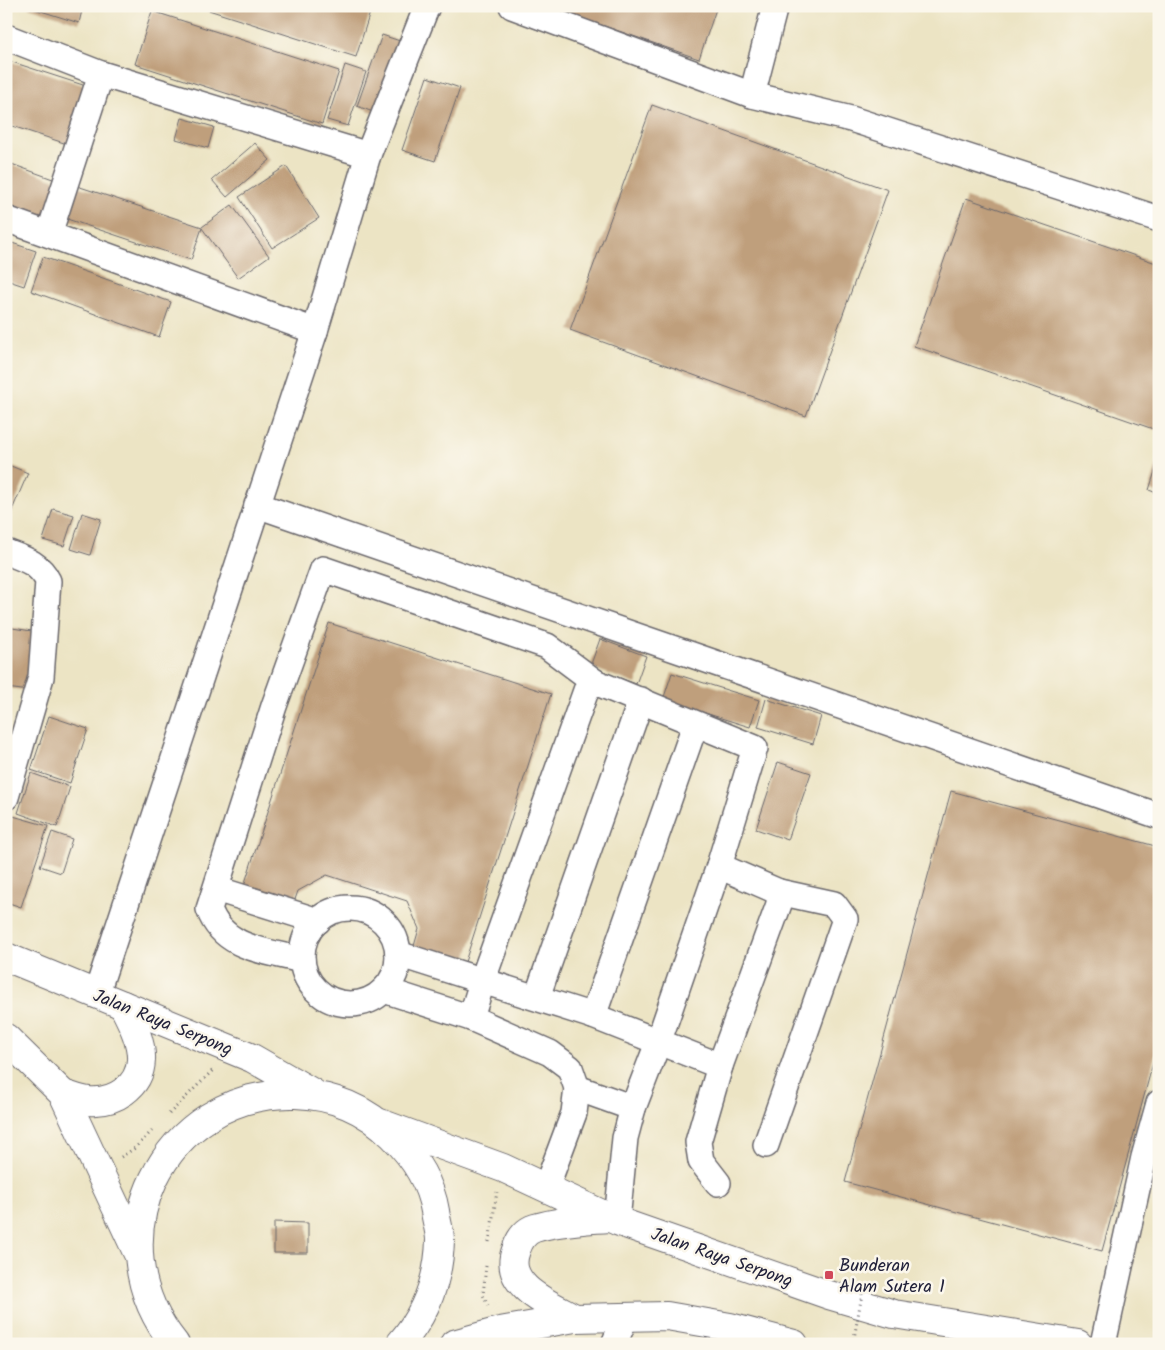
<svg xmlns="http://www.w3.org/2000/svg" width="1165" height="1350" font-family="Kalam,sans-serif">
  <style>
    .building { fill: #bf9f7b }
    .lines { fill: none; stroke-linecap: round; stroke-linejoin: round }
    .minor-casing { stroke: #69666b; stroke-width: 28 }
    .major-casing { stroke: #69666b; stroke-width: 30 }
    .path { stroke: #69666b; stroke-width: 3; stroke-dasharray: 1 4; stroke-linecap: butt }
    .minor { stroke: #fff; stroke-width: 25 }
    .major { stroke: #fff; stroke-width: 28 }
    .path-bridge { stroke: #69666b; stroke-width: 3; stroke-dasharray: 1 4; stroke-linecap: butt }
    .poi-dot { fill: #d1495b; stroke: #fbf7ec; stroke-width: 2 }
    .labels { text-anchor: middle; stroke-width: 5; stroke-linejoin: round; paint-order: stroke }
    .street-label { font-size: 18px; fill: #22223b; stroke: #fbf7ec }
    .poi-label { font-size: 18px; fill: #22223b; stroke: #fbf7ec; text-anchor: start }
  </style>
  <rect width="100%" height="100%" fill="#fbf7ec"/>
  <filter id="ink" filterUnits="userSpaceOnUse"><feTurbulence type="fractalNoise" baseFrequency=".02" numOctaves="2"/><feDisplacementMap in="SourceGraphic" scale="10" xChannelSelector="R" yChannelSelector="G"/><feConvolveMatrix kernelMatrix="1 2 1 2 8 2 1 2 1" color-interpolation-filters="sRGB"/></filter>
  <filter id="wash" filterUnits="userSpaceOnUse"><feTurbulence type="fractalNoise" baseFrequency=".0096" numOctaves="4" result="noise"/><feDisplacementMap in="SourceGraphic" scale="20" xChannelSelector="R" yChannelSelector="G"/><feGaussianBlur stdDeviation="1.12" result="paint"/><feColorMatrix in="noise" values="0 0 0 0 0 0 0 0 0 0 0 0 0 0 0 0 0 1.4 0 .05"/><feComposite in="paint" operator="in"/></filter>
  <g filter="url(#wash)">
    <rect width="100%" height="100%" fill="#ece4c4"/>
    <g id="blocks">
      <!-- building -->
      <g class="building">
        <path d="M25,6H83L79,23Z"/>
        <path d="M196,6H372L356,57Z"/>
        <path d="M547,6H717L699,59Z"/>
        <path d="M152,11L339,71L322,124L135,64Z"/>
        <path d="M382,35L406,43L381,115L357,106Z"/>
        <path d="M6,60L86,86L67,144L6,124Z"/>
        <path d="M345,65L366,72L348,126L327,120Z"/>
        <path d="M427,77L460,88L435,161L402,150Z"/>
        <path d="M652,105L888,190L806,416L570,330Z"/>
        <path d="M182,118L214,127L208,148L176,139Z"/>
        <path d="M255,143L270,160L227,197L212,180Z"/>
        <path d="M6,162L61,182L46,221L6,206Z"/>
        <path d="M286,166L319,218L272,248L239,197Z"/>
        <path d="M77,186L202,227L232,205L269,256L238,278L202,228L191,260L67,219Z"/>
        <path d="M966,198L1159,264V431L914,346Z"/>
        <path d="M6,241L36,251L24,286L6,280Z"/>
        <path d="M43,257L171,302L159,337L31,291Z"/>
        <path d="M1158,462H1159V494L1149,490Z"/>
        <path d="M6,464L28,473L6,524Z"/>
        <path d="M53,509L74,515L64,546L43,540Z"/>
        <path d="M82,513L101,519L90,555L71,549Z"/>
        <path d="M329,623L551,694L465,962L414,946L419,929L407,901L327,875L298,891L292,908L242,892Z"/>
        <path d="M6,627L38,632L30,691L6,688Z"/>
        <path d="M600,639L646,656L636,684L590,667Z"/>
        <path d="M672,673L759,700L750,727L663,700Z"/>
        <path d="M766,699L821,716L813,744L758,727Z"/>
        <path d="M49,716L88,729L70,783L31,770Z"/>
        <path d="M778,762L811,773L788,840L756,829Z"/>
        <path d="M31,773L70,787L57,827L18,813Z"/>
        <path d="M951,791L1159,847V1041L1102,1251L845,1182Z"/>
        <path d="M13,816L48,826L21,907L6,902V837Z"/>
        <path d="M52,832L72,839L61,873L40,866Z"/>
        <path d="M274,1222L308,1223V1253H274Z"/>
      </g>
    </g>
  </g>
  <g filter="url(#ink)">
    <use href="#blocks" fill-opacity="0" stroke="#69666b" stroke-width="1"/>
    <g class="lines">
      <!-- minor casing -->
      <g class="minor-casing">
        <g id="minor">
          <path d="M512,6L752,95L851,119L1159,219"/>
          <path d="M6,37L101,74L368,155"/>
          <path d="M752,95L775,6"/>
          <path d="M6,219L315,331"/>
          <path d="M49,234L101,74"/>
          <path d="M257,505L1159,816"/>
          <path d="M6,552C25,559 39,563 48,581L41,677L6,797"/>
          <path d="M216,889L318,921"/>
          <circle cx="350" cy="956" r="48"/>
          <path d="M398,954L593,1016L720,1066L779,904V892L719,866L755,748L595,682L588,685L483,979L471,1018"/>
          <path d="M302,960C266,951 223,949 209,909L274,706L323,569L547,646L595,682"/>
          <path d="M384,990L471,1018L550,1053L570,1068L577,1088L574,1113L546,1188"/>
          <path d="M96,995L315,331L368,155L427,6"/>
          <path d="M537,997L641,700"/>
          <path d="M593,1016L695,725"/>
          <path d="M577,1088L633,1108"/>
          <path d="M766,1145L845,919L834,904L779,892"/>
          <path d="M718,1183L701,1161L698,1142L720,1066"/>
          <path d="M617,1221L625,1138L633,1108L658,1043L719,866"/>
          <path d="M614,1344L626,1316"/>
          <path d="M1103,1344L1144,1157L1159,1103"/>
        </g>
      </g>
      <!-- major casing -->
      <g class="major-casing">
        <g id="major">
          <path d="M6,957L252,1058L313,1093"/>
          <path d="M6,1038L63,1094L137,1252"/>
          <path d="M63,1094C71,1096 80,1100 89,1101C114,1103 140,1087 141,1060C142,1041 131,1021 123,1005"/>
          <path d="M380,1123L503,1168L617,1221L829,1295L894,1314L1078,1344"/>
          <path d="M575,1318C550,1304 502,1286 516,1250C519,1241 525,1231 535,1228C558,1221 584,1220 608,1218"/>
          <path d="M175,1344C91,1241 162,1091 295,1094C333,1095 366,1109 393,1136C414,1157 430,1181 435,1211C436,1220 440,1231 440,1240C439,1279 425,1315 400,1344"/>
          <path d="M454,1344L500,1331L575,1318L667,1316L730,1327L794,1344"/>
        </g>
      </g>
      <!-- path -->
      <g class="path">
        <path d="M169,1114L214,1069"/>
        <path d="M121,1157L135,1148L152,1131"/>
        <path d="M489,1242L497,1192"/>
        <path d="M486,1266L483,1295L489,1308"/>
      </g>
      <!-- minor -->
      <use href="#minor" class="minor"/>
      <!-- major -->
      <use href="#major" class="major"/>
      <!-- path-bridge -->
      <path class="path-bridge" d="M853,1344L862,1294"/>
    </g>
  </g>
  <!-- markers -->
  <rect class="poi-dot" x="824" y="1270" width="10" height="10" rx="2.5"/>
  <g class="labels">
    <!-- street labels -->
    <g class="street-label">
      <text transform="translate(163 1022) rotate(22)" y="6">Jalan Raya Serpong</text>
      <text transform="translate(722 1257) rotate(19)" y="6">Jalan Raya Serpong</text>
    </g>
    <!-- poi labels -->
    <g class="poi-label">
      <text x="839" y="1271">Bunderan<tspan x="839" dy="21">Alam Sutera 1</tspan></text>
    </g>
  </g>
  <!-- margin -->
  <rect width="1165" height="1350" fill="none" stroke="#fbf7ec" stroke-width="25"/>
</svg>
